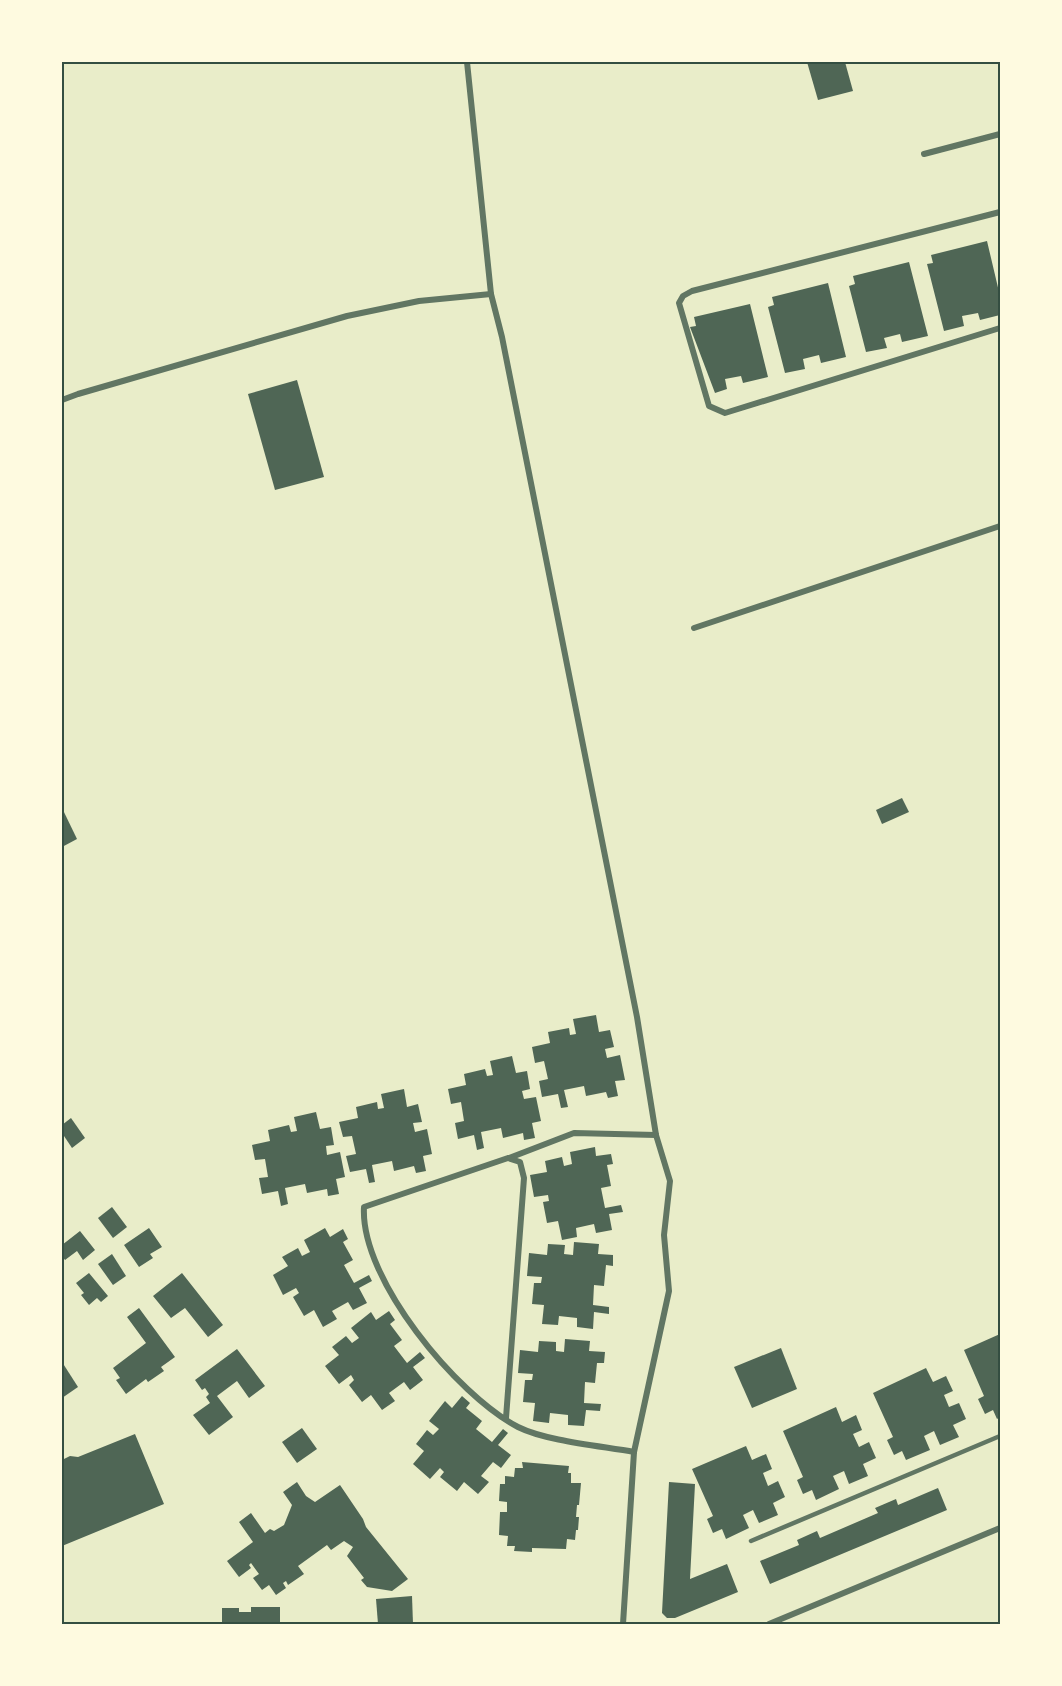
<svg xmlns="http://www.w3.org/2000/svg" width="1062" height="1686" font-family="Spectral,serif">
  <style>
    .building { fill: #4f6655 }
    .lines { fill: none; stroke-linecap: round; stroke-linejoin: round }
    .service { stroke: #617663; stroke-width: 4.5 }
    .minor { stroke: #617663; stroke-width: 6 }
    .neatline { fill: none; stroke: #344e41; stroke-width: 2 }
  </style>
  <rect width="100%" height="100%" fill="#e9edc9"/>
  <!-- building -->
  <g class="building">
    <path d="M807,62H845L853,91L818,100Z"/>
    <path d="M987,241L1000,296V315L980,320L978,313L962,316L964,326L944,331L927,264L933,263L931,255Z"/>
    <path d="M909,262L928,336L902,342L900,334L884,338L887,348L866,352L849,286L855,284L853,276Z"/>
    <path d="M828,283L846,357L821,363L819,355L803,359L805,369L785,373L768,307L774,305L772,297Z"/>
    <path d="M750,304L768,377L743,383L741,376L725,379L727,389L715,393L690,327L696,326L694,317Z"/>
    <path d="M297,380L324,477L275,490L248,394Z"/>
    <path d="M902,798L909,812L882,824L876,810Z"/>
    <path d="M62,808L77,839L62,847Z"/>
    <path d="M596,1015L599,1032L610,1030L614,1047L605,1049L607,1058L620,1055L625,1080L615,1081L618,1096L608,1098L606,1092L586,1096L584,1086L564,1090L568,1107L561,1108L558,1094L542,1097L539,1081L548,1079L544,1061L535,1063L532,1047L550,1043L548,1032L569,1028L570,1035L576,1034L573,1019Z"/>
    <path d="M512,1056L516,1073L527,1071L530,1089L522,1091L524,1099L536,1097L541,1121L532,1123L535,1138L524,1140L523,1133L503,1138L501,1128L481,1132L484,1148L477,1150L474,1135L458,1139L455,1123L464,1121L461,1102L451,1104L448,1089L466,1085L464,1074L485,1069L487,1076L493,1075L490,1061Z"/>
    <path d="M404,1089L407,1107L418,1104L422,1122L413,1123L415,1132L427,1129L432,1154L423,1156L426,1171L416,1173L414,1166L394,1171L392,1161L372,1165L375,1182L369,1183L366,1169L350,1172L346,1156L356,1154L352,1136L343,1137L339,1122L358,1118L356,1107L377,1102L378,1109L384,1108L381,1094Z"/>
    <path d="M316,1112L320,1129L331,1127L334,1145L326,1146L327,1155L340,1152L345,1177L336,1179L339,1194L328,1196L327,1189L307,1193L305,1184L285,1188L288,1204L281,1206L278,1191L262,1194L259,1178L268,1177L265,1159L255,1160L252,1145L270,1141L268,1130L289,1125L291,1132L297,1131L294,1117Z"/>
    <path d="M71,1118L85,1138L72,1148L62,1133V1125Z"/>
    <path d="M595,1147L596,1156L611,1154L613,1164L607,1165L611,1186L601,1188L605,1208L621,1205L623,1212L609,1214L612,1230L596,1233L594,1224L576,1228L577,1237L562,1240L558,1221L547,1223L543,1202L549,1201L548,1195L534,1197L530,1175L547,1172L545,1161L562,1157L564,1166L572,1164L570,1152Z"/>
    <path d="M112,1207L127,1227L113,1238L98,1218Z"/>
    <path d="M149,1228L162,1247L150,1254L153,1258L139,1267L124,1245Z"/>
    <path d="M325,1228L330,1237L343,1229L348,1239L343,1242L353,1260L344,1265L354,1283L369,1275L372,1281L359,1288L367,1303L353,1310L348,1302L332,1311L337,1319L323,1327L314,1310L304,1316L293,1297L299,1293L296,1288L283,1295L273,1275L288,1266L282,1257L298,1248L302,1256L310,1252L304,1240Z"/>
    <path d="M80,1231L95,1250L83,1260L77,1251L65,1260L62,1256V1245Z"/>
    <path d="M574,1242L599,1244L598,1254L613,1255V1266L606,1265L604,1286L594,1285L593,1305L609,1307V1314L594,1312L593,1329L577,1327V1318L559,1316L558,1325L542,1324L544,1305L532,1304L534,1283H541L542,1277L527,1276L529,1253L547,1255L548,1244L565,1245L564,1254L573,1255Z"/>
    <path d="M112,1254L126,1276L113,1285L98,1264Z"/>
    <path d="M89,1273L108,1296L101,1302L97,1298L89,1305L81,1295L84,1293L76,1283Z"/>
    <path d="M182,1273L223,1325L208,1337L185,1308L171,1318L153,1296Z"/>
    <path d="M139,1308L175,1357L161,1367L164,1371L148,1382L146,1379L126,1394L116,1380L120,1378L113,1368L146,1343L127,1317Z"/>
    <path d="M389,1311L395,1320L390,1324L402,1340L394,1346L407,1363L420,1352L425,1358L413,1367L423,1380L410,1390L404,1382L389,1393L395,1401L382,1410L371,1395L362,1402L349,1385L354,1380L351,1375L339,1384L325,1366L339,1355L332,1347L346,1336L352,1343L359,1338L351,1328L371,1312L376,1320Z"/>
    <path d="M1000,1334V1417L997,1419L993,1410L985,1414L978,1399L984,1396L964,1350Z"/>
    <path d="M565,1339L590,1341L589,1351L605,1352L604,1363H597L595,1383L585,1382L584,1403L601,1404L600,1411L586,1410L584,1426L568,1425V1415L550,1413L549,1423L533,1421L535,1403L523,1402L525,1380H532L533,1374L518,1373L520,1350L538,1352L539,1341L556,1342V1351L564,1352Z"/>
    <path d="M781,1348L797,1389L752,1408L734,1367Z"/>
    <path d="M237,1349L265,1386L249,1398L237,1381L217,1396L233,1417L209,1435L193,1415L210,1403L206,1397L209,1394L205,1388L202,1390L195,1380Z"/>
    <path d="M62,1362L78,1387L62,1398Z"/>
    <path d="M926,1368L933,1382L946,1376L953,1391L944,1395L949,1407L959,1403L966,1419L953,1425L959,1437L940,1445L934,1431L924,1436L930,1450L906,1460L902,1451L894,1455L887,1440L893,1437L873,1393Z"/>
    <path d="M462,1396L470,1403L466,1408L482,1421L476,1429L492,1442L503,1429L508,1433L498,1445L511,1455L501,1468L493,1462L481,1476L489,1482L478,1494L464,1482L457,1491L440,1477L444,1472L440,1468L430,1479L413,1464L424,1451L416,1444L427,1430L433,1435L439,1429L429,1421L445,1401L452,1408Z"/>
    <path d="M836,1407L842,1422L856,1415L862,1430L853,1434L859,1447L869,1442L876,1458L863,1464L868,1476L849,1484L844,1471L833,1476L839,1489L816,1500L812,1490L803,1494L797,1480L803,1477L783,1431Z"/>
    <path d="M302,1428L317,1449L297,1463L282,1442Z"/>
    <path d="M135,1434L164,1504L62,1546V1460L70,1456L78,1457Z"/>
    <path d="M746,1446L752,1460L766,1454L772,1469L763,1473L768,1486L778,1481L785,1497L773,1503L778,1515L759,1523L753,1510L743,1515L749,1528L726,1539L722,1529L713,1533L707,1519L713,1516L692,1469Z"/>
    <path d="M522,1462L569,1466L568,1473H571V1483H581L579,1505H577L576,1517H579L578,1530H576L575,1540L567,1539L566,1549L532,1548V1552L514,1551L515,1546H507L508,1536L499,1535L500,1512H507V1502L499,1501L500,1484H505V1476L514,1477L515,1468H523Z"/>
    <path d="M297,1482L306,1496L315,1502L340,1485L363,1519L366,1527L408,1579L392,1591L367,1587L361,1580L364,1578L347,1556L353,1547L344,1541L331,1550L327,1545L298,1566L304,1574L288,1585L286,1581L283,1583L286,1588L276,1595L269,1585L262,1590L253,1578L259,1574L251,1563L249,1565L251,1568L239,1577L227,1561L253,1542L239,1522L251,1513L265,1533L270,1529L274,1531L284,1525L292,1505L283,1492Z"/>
    <path d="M669,1482L695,1484L690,1579L727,1564L738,1592L675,1618H667L662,1613Z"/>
    <path d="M938,1488L947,1510L770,1584L760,1561L799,1545L797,1540L817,1531L820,1538L878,1513L875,1508L896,1499L898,1505Z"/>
    <path d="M412,1596L413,1624H378L376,1599Z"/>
    <path d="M251,1607H280V1624H222V1608H239V1612H251Z"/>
  </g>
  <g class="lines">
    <!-- service -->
    <path class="service" d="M751,1541L1000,1436"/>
    <!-- minor -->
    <g class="minor">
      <path d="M467,62L491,294"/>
      <path d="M924,154L1000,134"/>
      <path d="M1000,212L692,291L683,296L679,303L709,406L725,413L1000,328"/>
      <path d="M62,400L78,394L347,316L419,301L491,294L502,337L637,1017L656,1135L670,1181L664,1235L669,1291L634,1452"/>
      <path d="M694,628L1000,526"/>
      <path d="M509,1158L574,1133L656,1135"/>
      <path d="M506,1418L524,1178L520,1162L508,1158L364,1207C360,1279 457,1395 518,1427C546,1441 601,1446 634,1452L623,1624"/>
      <path d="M769,1624L1000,1528"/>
    </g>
  </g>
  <!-- border -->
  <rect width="1062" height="1686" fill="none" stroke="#fefae0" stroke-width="126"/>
  <rect x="63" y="63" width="936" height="1560" class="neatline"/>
</svg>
